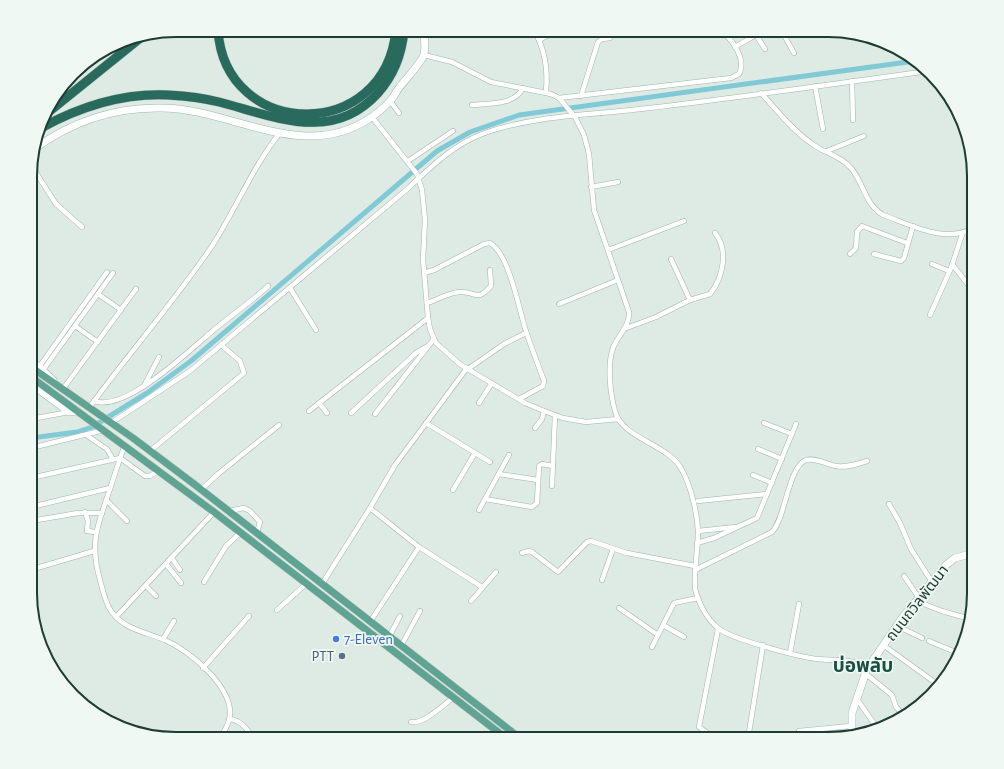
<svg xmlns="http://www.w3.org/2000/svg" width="1004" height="769" font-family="'Alegreya Sans','Noto Sans Thai',sans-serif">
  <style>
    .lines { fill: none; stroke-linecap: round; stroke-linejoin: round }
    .canal { stroke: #81cad5; stroke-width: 5 }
    .street-casing { stroke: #a1b3ac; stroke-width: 5.5 }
    .secondary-casing { stroke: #9cb8ae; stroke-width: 8 }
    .primary-casing { stroke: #c0c8c6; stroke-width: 8 }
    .highway-casing { stroke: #c0c8c6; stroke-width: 10 }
    .street { stroke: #fff; stroke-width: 4.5 }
    .secondary { stroke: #fff; stroke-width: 7 }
    .primary { stroke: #5fa492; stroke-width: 7 }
    .highway { stroke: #286b5c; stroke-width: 9 }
    .shop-dot { fill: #3f7fe0; stroke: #eff8f3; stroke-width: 1.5 }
    .service-dot { fill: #5c6f8a; stroke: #eff8f3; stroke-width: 1.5 }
    .labels { text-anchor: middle; stroke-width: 3.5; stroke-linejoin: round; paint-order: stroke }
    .street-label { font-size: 15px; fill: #1e3c34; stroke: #eff8f3 }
    .shop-label { font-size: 15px; fill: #366cbe; stroke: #eff8f3; text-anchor: start }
    .service-label { font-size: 15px; fill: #4e5e75; stroke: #eff8f3; text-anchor: end }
    .district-label { font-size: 19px; font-weight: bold; fill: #195042; stroke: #eff8f3 }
    .rim { fill: none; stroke: #1e3c34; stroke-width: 2 }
  </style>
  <rect width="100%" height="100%" fill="#deebe5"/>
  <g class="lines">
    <!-- canal -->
    <path class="canal" d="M31,438L77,432L92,427L147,393L191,361L437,151L470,132L519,115L915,61"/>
    <!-- street casing -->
    <g class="street-casing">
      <g id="street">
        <path d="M534,30C545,49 548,71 546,92"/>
        <path d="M781,30L794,53"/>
        <path d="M756,35L765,49"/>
        <path d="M539,40L558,30"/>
        <path d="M735,47L764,30"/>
        <path d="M424,55L452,62L491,82L551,94L559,98L575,117L584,135L589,154L594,210L629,312C630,326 618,335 613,348C607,365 610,393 615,411C622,439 669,444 682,470C691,487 697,511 698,531C698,550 694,569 695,589C699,603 706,618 718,628C730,639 800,657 817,659C836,661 851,657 867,669"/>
        <path d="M852,81L853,120"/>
        <path d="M815,86L823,129"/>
        <path d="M761,93C777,110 792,130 811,143C823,153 840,155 850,167C864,182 863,202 883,215C912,225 944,244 974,228"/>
        <path d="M581,96L598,42L602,39L610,38L614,30"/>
        <path d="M559,98L731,78L739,74C747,59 732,39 720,30"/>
        <path d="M390,101L399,113"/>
        <path d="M472,105C488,103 514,106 523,88"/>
        <path d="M372,117L417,174L422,190L425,220L423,259L428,318L430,329L436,343L461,365L525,403L544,411L563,418L586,422L618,419"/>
        <path d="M827,151L864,136"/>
        <path d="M408,161L453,131"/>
        <path d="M31,165L56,204L82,227"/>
        <path d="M591,187L618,182"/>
        <path d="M608,250L684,221"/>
        <path d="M850,254L856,248L857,232L862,226L907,243"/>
        <path d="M874,254L901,261L904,258L913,226"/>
        <path d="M671,259L690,300"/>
        <path d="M932,264L949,271"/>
        <path d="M952,264L974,292"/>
        <path d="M424,273L434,270L484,244L490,243C509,253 519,310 526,331C531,347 538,364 544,381L543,386L519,399"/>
        <path d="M290,288L316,330"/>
        <path d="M98,294L121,310"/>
        <path d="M427,303C437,300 450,292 460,292C476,291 476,303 491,286L490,270"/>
        <path d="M559,304L618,280"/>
        <path d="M930,315L951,268L963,232"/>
        <path d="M75,326L98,342"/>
        <path d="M624,329L656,317L690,300L710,294C723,278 729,250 715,233"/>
        <path d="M39,367L107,272"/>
        <path d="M468,369L504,344L526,333"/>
        <path d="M43,370L113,273"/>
        <path d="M144,386L159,357"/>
        <path d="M63,389L136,289"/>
        <path d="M94,401C126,413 192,348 216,328C233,314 251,302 268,286"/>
        <path d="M319,403L327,413"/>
        <path d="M479,403L492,383"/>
        <path d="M89,408C129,353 174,302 212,246C236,209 252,168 279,134"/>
        <path d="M309,411L428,318"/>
        <path d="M351,413L416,353L428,346"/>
        <path d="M375,414L434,339"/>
        <path d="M31,419L69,412"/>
        <path d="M111,423L190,371L405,191C429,169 451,146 482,134C532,115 596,115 649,108C742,97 835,84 928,71"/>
        <path d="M426,423L490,462"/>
        <path d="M764,423L792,434"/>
        <path d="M535,428L542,419L544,411"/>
        <path d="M86,435L107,449L112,458"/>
        <path d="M125,445C119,460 115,474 110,489C98,525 89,541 100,580C103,591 105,602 111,611C124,630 147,632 167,641C190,652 231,685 230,714C230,723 224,731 220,739"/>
        <path d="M31,448L104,430"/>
        <path d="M758,449L782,459"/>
        <path d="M150,451L244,373L240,361L221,345"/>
        <path d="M509,455L485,499L532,507L537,503L539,466L542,464L553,466"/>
        <path d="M499,474L538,480"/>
        <path d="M753,475L772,483"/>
        <path d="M31,478L120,458L145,476H150L158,471"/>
        <path d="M552,486L555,415"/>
        <path d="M202,489L218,474L279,425"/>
        <path d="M453,490L475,453"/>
        <path d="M106,500L127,521"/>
        <path d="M698,501L767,494"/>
        <path d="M889,504L900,523L911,549L932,582"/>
        <path d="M31,507L110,488"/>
        <path d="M370,508L419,547L482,587"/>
        <path d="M479,510L485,499"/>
        <path d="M229,511L244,508L250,511L260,522L257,533"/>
        <path d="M85,512L88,521L87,531L96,532"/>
        <path d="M31,521L78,513H102"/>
        <path d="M698,531L736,527"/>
        <path d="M697,543L714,538L757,518L796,424"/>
        <path d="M522,553L529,551L532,552L558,572L587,542L591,541L627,553L695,566"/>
        <path d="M172,558L180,570"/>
        <path d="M166,564L181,583"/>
        <path d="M30,570L94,551"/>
        <path d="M695,570L772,532C786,517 788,467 806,460C815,457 828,465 836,466C846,468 857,464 867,461"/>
        <path d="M904,576L919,598"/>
        <path d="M602,580L613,549"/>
        <path d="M204,582L226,546L240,533"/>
        <path d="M322,584L370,508L395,465L467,368"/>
        <path d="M146,586L156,596"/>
        <path d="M471,601L496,572"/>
        <path d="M916,601L942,611L970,619"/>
        <path d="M619,608L658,635"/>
        <path d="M277,610L306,584"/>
        <path d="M116,617L214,512"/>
        <path d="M370,622L419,547"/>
        <path d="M663,625L684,637"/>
        <path d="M897,626L922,638"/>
        <path d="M389,637L400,616"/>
        <path d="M163,639L174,621"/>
        <path d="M929,641L960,654"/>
        <path d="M883,645L940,686"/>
        <path d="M401,646L420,611"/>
        <path d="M652,647L674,603L698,598"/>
        <path d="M790,653L799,604"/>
        <path d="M203,668L249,616"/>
        <path d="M866,674L892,695L896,707L904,715"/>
        <path d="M857,699L877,728"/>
        <path d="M229,719C241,720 248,729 253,739"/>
        <path d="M411,722C423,725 443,705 453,698"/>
        <path d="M799,731L851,726"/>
        <path d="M713,737L699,727L718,629"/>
        <path d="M748,739L763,645"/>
      </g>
    </g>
    <!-- secondary casing -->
    <g class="secondary-casing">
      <g id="secondary">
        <path d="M34,149C71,122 115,107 161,108C230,108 301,162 367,120C375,115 384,108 390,101C394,97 396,92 399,88C404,81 423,61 424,54C426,48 424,37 424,30"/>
        <path d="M31,360L53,380"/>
        <path d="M31,384L69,412L77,411"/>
        <path d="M852,733V713L867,669L902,618L946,565L955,558L974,553"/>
      </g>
    </g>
    <!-- primary casing -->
    <g class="primary-casing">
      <g id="primary">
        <path d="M31,367L133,438L194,484L521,739"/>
        <path d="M31,377L214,512L507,739"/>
      </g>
    </g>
    <!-- highway casing -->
    <g class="highway-casing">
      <g id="highway">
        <path d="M218,30C225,140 385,144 396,30"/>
        <path d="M46,114L144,35"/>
        <path d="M41,128C81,106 123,93 168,95C186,96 203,98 219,102C274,116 332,144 378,93C394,75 402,54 404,30"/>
      </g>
    </g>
    <!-- street -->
    <use href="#street" class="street"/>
    <!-- secondary -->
    <use href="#secondary" class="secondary"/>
    <!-- primary -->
    <use href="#primary" class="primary"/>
    <!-- highway -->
    <use href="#highway" class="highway"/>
  </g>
  <!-- markers -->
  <circle class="shop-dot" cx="336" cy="639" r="4"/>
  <circle class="service-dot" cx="342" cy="656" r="4"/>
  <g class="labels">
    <!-- street labels -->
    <g class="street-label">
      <text transform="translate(917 603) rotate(-52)" y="5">ถนนถวิลพัฒนา</text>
    </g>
    <!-- shop labels -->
    <g class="shop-label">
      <text x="344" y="644">7-Eleven</text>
    </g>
    <!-- service labels -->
    <g class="service-label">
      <text x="334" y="661">PTT</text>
    </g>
    <!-- district labels -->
    <g class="district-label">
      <text x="863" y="672">บ่อพลับ</text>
    </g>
  </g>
  <!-- crop -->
  <path d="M0 0H1004V769H0ZM176 37H828A139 139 0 0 1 967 176V593A139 139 0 0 1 828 732H176A139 139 0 0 1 37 593V176A139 139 0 0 1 176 37Z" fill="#eff8f3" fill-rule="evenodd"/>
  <path class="rim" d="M176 37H828A139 139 0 0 1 967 176V593A139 139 0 0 1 828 732H176A139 139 0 0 1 37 593V176A139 139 0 0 1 176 37Z"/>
</svg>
